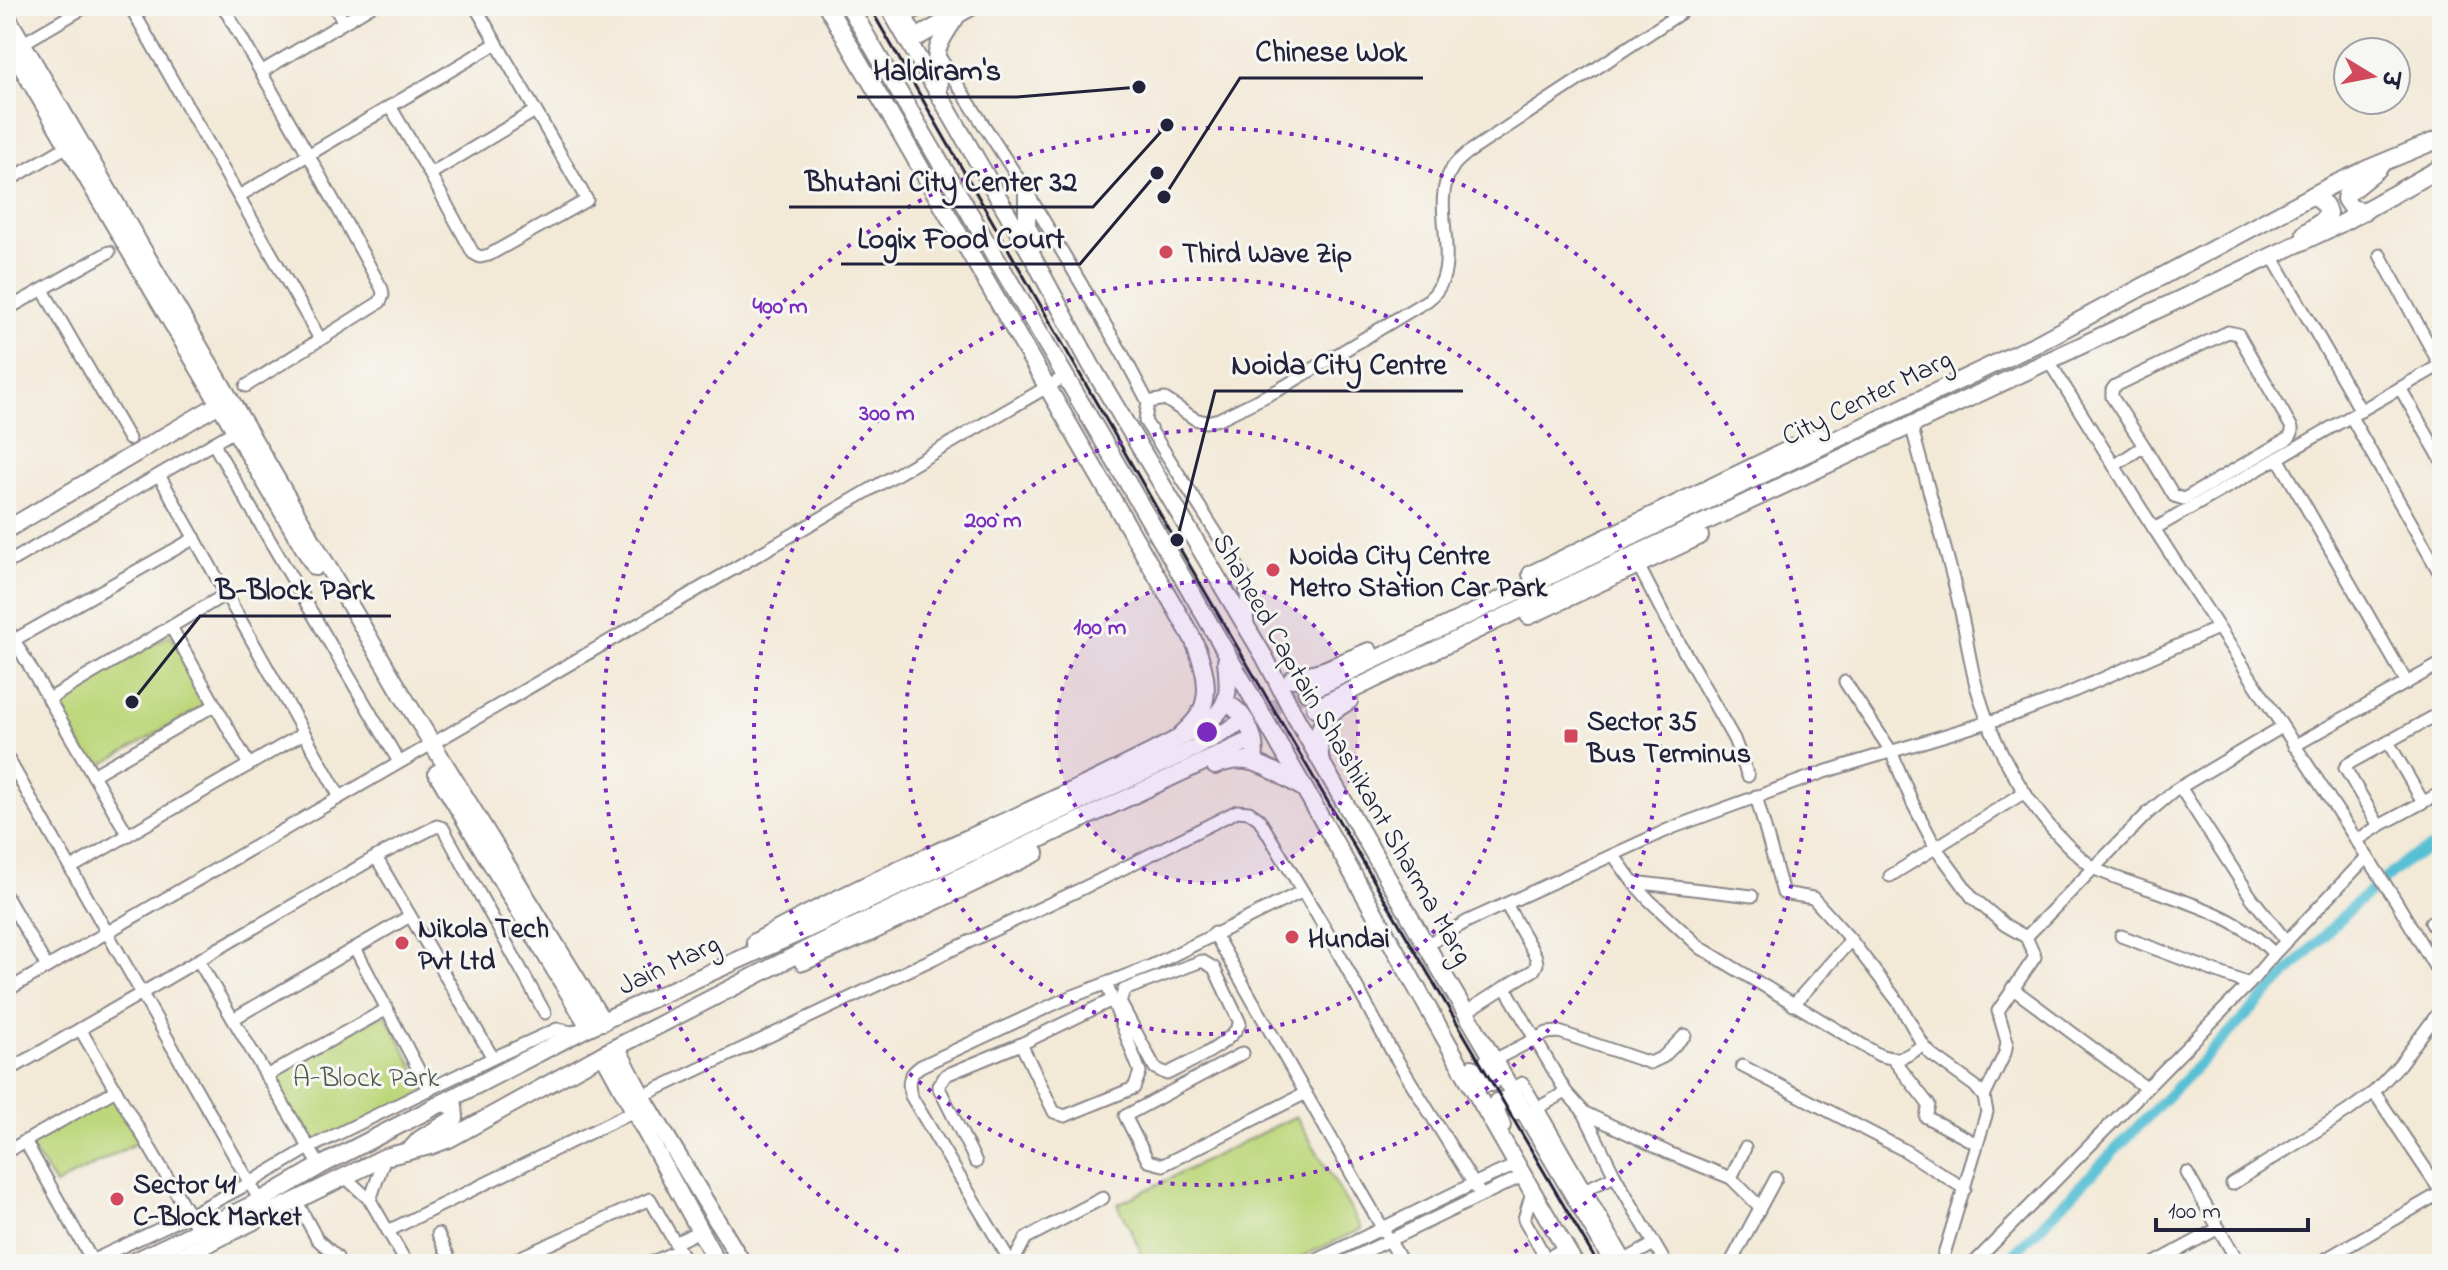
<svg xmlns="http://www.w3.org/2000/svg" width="2448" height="1270" font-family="'Indie Flower','Playpen Sans Deva',sans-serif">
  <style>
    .park { fill: #bdd77c; stroke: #707c5c; stroke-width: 2 }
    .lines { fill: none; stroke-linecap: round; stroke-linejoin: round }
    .canal { stroke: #58c0d5; stroke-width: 11 }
    .secondary-tunnel { stroke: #c9c1b8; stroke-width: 16; stroke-dasharray: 16 8; stroke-linecap: butt }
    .street-casing { stroke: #8a8689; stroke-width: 15 }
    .secondary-casing { stroke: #8a8689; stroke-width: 20 }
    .street { stroke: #fff; stroke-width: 11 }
    .secondary { stroke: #fff; stroke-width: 16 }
    .rail { stroke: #22223b; stroke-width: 3 }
    .ring { fill: none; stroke: #7b2cbf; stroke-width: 4; stroke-dasharray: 4 8 }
    .poi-dot { fill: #d1495b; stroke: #f6f6f2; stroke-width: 3 }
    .labels { text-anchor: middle; stroke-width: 6; stroke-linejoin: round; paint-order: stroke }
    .poi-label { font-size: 28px; font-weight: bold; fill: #22223b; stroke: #f6f6f2; text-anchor: start }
    .street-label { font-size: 28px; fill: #22223b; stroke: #f6f6f2 }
    .park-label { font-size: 28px; fill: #50584e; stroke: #f6f6f2 }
    .centre { fill: #7b2cbf; stroke: #f6f6f2; stroke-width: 4 }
    .ring-label { font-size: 24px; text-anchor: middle; font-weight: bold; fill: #7b2cbf; stroke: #f6f6f2; stroke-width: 6; stroke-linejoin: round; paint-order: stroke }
    .leader { fill: none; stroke: #22223b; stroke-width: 3 }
    .callout-dot { fill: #22223b; stroke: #f6f6f2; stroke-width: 3 }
    .callout-label { font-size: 30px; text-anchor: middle; font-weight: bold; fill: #22223b; stroke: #f6f6f2; stroke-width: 6; stroke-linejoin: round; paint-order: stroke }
  </style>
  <rect width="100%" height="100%" fill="#f6f6f2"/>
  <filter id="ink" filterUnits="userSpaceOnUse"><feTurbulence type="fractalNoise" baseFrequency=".0125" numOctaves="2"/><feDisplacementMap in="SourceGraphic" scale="16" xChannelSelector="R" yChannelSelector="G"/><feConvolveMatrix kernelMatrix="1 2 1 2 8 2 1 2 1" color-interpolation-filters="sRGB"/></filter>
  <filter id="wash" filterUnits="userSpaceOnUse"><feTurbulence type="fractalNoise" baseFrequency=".006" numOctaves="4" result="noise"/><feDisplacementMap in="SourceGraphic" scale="32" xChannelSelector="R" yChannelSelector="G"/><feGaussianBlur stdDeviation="1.8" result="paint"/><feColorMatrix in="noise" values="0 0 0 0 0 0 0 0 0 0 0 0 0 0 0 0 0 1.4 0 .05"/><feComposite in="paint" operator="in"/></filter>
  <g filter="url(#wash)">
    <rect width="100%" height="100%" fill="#f3e9d7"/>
    <!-- park -->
    <g class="park">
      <path d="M170,635L209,703L95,769L55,701Z"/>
      <path d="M385,1013L429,1095L315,1151L270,1076Z"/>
      <path d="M114,1096L140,1141L55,1185L28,1142Z"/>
      <path d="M1296,1116L1362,1229L1286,1264H1147L1118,1204Z"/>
    </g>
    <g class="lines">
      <!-- canal -->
      <path class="canal" d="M2004,1264L2352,907L2407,860L2442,843"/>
    </g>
  </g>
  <g filter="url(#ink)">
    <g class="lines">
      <!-- secondary-tunnel -->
      <g class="secondary-tunnel">
        <path d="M1249,719L1307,692"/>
        <path d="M1244,743L1315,708"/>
      </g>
      <!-- street casing -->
      <g class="street-casing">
        <g id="street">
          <path d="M130,6L320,339"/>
          <path d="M223,6L308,154L382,289L383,295L380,302L246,386"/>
          <path d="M334,6L344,22"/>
          <path d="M18,46L87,6"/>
          <path d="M937,53L1027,192L1122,353L1148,402L1145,421L1245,578L1248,627"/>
          <path d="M261,72L371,6"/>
          <path d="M390,106L430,174L473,253L480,257L489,255L587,200L475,6"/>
          <path d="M430,174L535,111"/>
          <path d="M6,182L71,144"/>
          <path d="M239,196L497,43"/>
          <path d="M2380,255L2440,365"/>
          <path d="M2272,256L2361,411"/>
          <path d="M43,290L129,439"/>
          <path d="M6,310L109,252"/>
          <path d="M2048,360L2138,504L2396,901L2442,979"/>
          <path d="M2400,388L2442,461"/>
          <path d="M1148,402L1165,399L1195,419L1206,422L1219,419L1280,389L1428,300C1468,268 1426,206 1453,167C1456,162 1462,158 1466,154L1691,6"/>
          <path d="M2351,417L2442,577"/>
          <path d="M1911,424C1927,487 1947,549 1961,612C1967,638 1970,664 1977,689C1997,758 2038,826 2095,869C2153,895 2230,905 2274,954"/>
          <path d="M213,443L399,762"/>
          <path d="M2278,458L2407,683"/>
          <path d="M2114,466L2144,446L2174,496L2184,499L2289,438L2292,433V428L2238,334L2228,332L2115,386L2112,390V397L2144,446"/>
          <path d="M159,475L340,797"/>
          <path d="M2154,529L2442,364"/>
          <path d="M6,564L241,427"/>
          <path d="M1638,565L1667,621L1734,739L1748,776"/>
          <path d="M6,626L128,835"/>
          <path d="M171,627L249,765"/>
          <path d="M14,640L195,538"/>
          <path d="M1845,682L1891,751L1913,804L1936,848L1972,897L2005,925L2026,937L2035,957L1998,1011L2007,1042L2005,1053L1984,1097"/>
          <path d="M49,699L226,594"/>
          <path d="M2388,742L2423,802"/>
          <path d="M2294,746L2442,663"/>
          <path d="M6,755L260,1201"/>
          <path d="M93,775L215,705"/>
          <path d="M2180,787L2251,897L2286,941"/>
          <path d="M1756,796L1783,893L1813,898L1851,940L1899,1003L1923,1045L1932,1055L1975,1086L1984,1097L1987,1112L1941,1264"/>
          <path d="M2379,826L2345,768L2348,764L2442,712"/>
          <path d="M2356,841L2379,826L2442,792"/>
          <path d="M1614,856L1633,882L1752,896"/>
          <path d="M376,857L493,1058"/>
          <path d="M71,868L304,733"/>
          <path d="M1890,876L2025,792"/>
          <path d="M1633,882L1649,900L1701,948L1879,1055C1901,1062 1906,1057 1923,1045"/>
          <path d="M6,896L47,967"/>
          <path d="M2442,915L2431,922L2442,940"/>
          <path d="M1214,933L1403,1264"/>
          <path d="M2121,936L2249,984"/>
          <path d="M2026,937L2148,813L2174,791L2282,727"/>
          <path d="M1426,945L1468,921L1674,827L1824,772L2018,713L2058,698L2218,628"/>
          <path d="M355,948L429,1090"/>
          <path d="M198,960L320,1166"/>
          <path d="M1202,961L1214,968L1240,1023C1231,1045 1187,1063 1167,1074L1155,1068L1120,1002L1124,990Z"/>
          <path d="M1106,983L1140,1072L1134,1088L1065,1116L1054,1112L1021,1044L1112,1000"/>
          <path d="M1505,987L1534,970L1537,964L1536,957L1506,904"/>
          <path d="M2012,988L2146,1088"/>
          <path d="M6,991L1066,376"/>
          <path d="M1793,1005L1851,940"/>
          <path d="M1466,1012L1505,987L1566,1092L1583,1111L1615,1176L1666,1264"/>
          <path d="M233,1019L410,916"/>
          <path d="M80,1029L198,1230"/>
          <path d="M1243,1053L1125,1116L1148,1161L1163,1165L1306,1093"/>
          <path d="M1893,1059L1929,1105L1926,1117L1977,1144"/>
          <path d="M1494,1060L1547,1033L1559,1032L1650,1063L1663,1057L1685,1035"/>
          <path d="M1742,1066L1904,1150L1965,1189"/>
          <path d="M6,1072L376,857L437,826L443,828L545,1013"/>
          <path d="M266,1076L387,1009"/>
          <path d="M1511,1089L1523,1083L1628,1264"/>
          <path d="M2374,1092L2441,1192"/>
          <path d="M642,1096L1098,881L1237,811L1249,812L1259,819L1325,928L1391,1050L1480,1194"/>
          <path d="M1536,1109L1566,1092"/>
          <path d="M1583,1112L1671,1154L1731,1178L1760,1207"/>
          <path d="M25,1141L94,1264"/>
          <path d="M6,1152L116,1090"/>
          <path d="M976,1162L938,1086L946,1075L1021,1044"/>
          <path d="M2187,1173L2239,1264"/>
          <path d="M344,1176L370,1200L407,1264"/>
          <path d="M1731,1178L1745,1148"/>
          <path d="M2232,1184L2348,1111L2374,1092L2399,1065L2442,1008"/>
          <path d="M1584,1190L1615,1176"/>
          <path d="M1532,1192L1524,1219L1549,1264"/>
          <path d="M296,1200L317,1239L337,1257L325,1264"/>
          <path d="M370,1200L385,1157"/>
          <path d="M388,1231L634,1111"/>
          <path d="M438,1234L452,1264"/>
          <path d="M675,1243L699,1231"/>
          <path d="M6,1256L11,1264"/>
          <path d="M1625,1260L1654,1244"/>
          <path d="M259,1263V1264"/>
          <path d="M85,1264L189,1215L250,1183L309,1148L493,1058L557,1029L577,1033"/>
          <path d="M505,1264L650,1199L687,1264"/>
          <path d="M648,1264L679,1250"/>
          <path d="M1012,1264L911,1096C907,1082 909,1074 921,1066L1063,1000L1151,966L1301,892"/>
          <path d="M1012,1264L1026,1238L1103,1198"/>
          <path d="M1309,1264L1475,1183L1516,1165"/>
          <path d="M1340,1264L1522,1176"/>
          <path d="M1536,1264L1565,1248"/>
          <path d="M1730,1264L1776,1178"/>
          <path d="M1973,1264L2249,984L2274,954L2366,858"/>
          <path d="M2153,1264L2219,1228"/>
          <path d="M2317,1264L2442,1192"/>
        </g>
      </g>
      <!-- secondary casing -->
      <g class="secondary-casing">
        <g id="secondary">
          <path d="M827,6L1192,637C1202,659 1213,691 1200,713C1195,723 1185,730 1178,738"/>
          <path d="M849,6C1000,267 1155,526 1304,788C1395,947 1481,1107 1575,1264"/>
          <path d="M888,6L1031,254L1091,365L1265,658L1295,716L1426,945L1614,1264"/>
          <path d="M921,6L903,16L916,38L973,6"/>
          <path d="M6,15L403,696L603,1022"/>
          <path d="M6,40L315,567"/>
          <path d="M939,86C933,53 936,46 955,19"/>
          <path d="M1027,192V226L1036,244"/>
          <path d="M2365,211L2351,208L2345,199L2346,195L2378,169"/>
          <path d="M2305,233L2322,221L2328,213L2325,205L2313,195"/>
          <path d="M6,530L219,404"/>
          <path d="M1531,574L1798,445L1820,436"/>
          <path d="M1529,616L1700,536"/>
          <path d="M1292,679L1324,670L1369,651"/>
          <path d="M1307,692L2038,343L2330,186L2367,169L2442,138"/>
          <path d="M1225,703C1246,711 1258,740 1254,761"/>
          <path d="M1315,708L1545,597L2340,224L2442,167"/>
          <path d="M1320,756C1320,749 1318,743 1319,736C1319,719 1336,709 1349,701"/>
          <path d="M1215,766C1250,750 1274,772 1303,788"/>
          <path d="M437,773L589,1027"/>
          <path d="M755,942C900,861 1058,805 1203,725C1232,707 1229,690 1226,661"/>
          <path d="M803,962L865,935L1036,853"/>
          <path d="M617,1048L642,1096L743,1264"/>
          <path d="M603,1054L718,1264"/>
          <path d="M1472,1068L1481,1083H1491L1495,1077L1488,1061"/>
          <path d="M1502,1126L1495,1108L1497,1102L1507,1099L1513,1102L1517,1111"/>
          <path d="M412,1148L420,1139L455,1118L454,1106L442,1103"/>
          <path d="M129,1264L260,1201L320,1166L589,1027L810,928L1195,748L1237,725"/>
          <path d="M166,1264L385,1157L430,1146L449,1139L603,1054L819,943L1244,743"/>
        </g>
      </g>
      <!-- street -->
      <use href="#street" class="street"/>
      <!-- secondary -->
      <use href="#secondary" class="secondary"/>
      <!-- rail -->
      <path class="rail" d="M869,6L1183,554L1598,1264"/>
    </g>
  </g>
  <!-- distance rings -->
  <circle cx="1207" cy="732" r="151" fill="#7b2cbf" fill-opacity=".12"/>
  <g class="ring">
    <circle cx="1207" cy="732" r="151"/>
    <circle cx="1207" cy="732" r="302"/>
    <circle cx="1207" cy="732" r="453"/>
    <path d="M919 1263A604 604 0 1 1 1495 1263"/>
  </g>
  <!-- markers -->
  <g class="poi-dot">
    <circle cx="1166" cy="252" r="8"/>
    <circle cx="1273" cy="570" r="8"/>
    <rect x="1563" y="728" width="16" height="16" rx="4"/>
    <circle cx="1292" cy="937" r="8"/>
    <circle cx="402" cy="943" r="8"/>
    <circle cx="117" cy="1199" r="8"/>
  </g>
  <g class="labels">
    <!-- poi labels -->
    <g class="poi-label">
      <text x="1182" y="262">Third Wave Zip</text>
      <text x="1289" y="564">Noida City Centre<tspan x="1289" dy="32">Metro Station Car Park</tspan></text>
      <text x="1587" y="730">Sector 35<tspan x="1587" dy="32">Bus Terminus</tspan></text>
      <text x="418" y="937">Nikola Tech<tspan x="418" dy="32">Pvt Ltd</tspan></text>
      <text x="1308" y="947">Hundai</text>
      <text x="133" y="1193">Sector 41<tspan x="133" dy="32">C-Block Market</tspan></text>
    </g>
    <!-- street labels -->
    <g class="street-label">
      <text transform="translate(1866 396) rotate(-26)" y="10">City Center Marg</text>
      <text transform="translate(1344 748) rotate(60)" y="10">Shaheed Captain Shashikant Sharma Marg</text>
      <text transform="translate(668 963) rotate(-25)" y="10">Jain Marg</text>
    </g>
    <!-- park labels -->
    <g class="park-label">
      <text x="366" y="1086">A-Block Park</text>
    </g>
  </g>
  <circle cx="1207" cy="732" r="12" class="centre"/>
  <g class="ring-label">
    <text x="780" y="313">400 m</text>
    <text x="887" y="420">300 m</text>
    <text x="993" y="527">200 m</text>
    <text x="1100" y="634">100 m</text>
  </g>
  <!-- callouts -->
  <path class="leader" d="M1164 197L1240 78H1423M1139 87L1017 97H857M1167 125L1093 207H789M1157 173L1080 264H841M1177 540L1215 391H1463M132 702L200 616H391"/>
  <g class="callout-dot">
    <circle cx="1164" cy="197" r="8"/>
    <circle cx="1139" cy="87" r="8"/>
    <circle cx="1167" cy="125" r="8"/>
    <circle cx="1157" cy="173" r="8"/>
    <circle cx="1177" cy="540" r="8"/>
    <circle cx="132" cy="702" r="8"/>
  </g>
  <g class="callout-label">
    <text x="1331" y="61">Chinese Wok</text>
    <text x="937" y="80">Haldiram's</text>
    <text x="941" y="191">Bhutani City Center 32</text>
    <text x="961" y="248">Logix Food Court</text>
    <text x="1339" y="374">Noida City Centre</text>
    <text x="295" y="599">B-Block Park</text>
  </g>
  <!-- margin -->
  <rect width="2448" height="1270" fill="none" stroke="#f6f6f2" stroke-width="32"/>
  <!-- north arrow -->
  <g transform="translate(2372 76) rotate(100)"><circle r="38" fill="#f6f6f2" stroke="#a1a1a9" stroke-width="2"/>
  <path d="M0-6L14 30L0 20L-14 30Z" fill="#d1495b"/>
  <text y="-12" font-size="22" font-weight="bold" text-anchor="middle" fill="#22223b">उ</text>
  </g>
  <!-- scale -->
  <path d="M2156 1218v12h152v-12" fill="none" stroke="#22223b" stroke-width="4"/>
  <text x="2168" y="1218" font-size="24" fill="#22223b" stroke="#f6f6f2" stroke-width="6" paint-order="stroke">100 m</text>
</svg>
